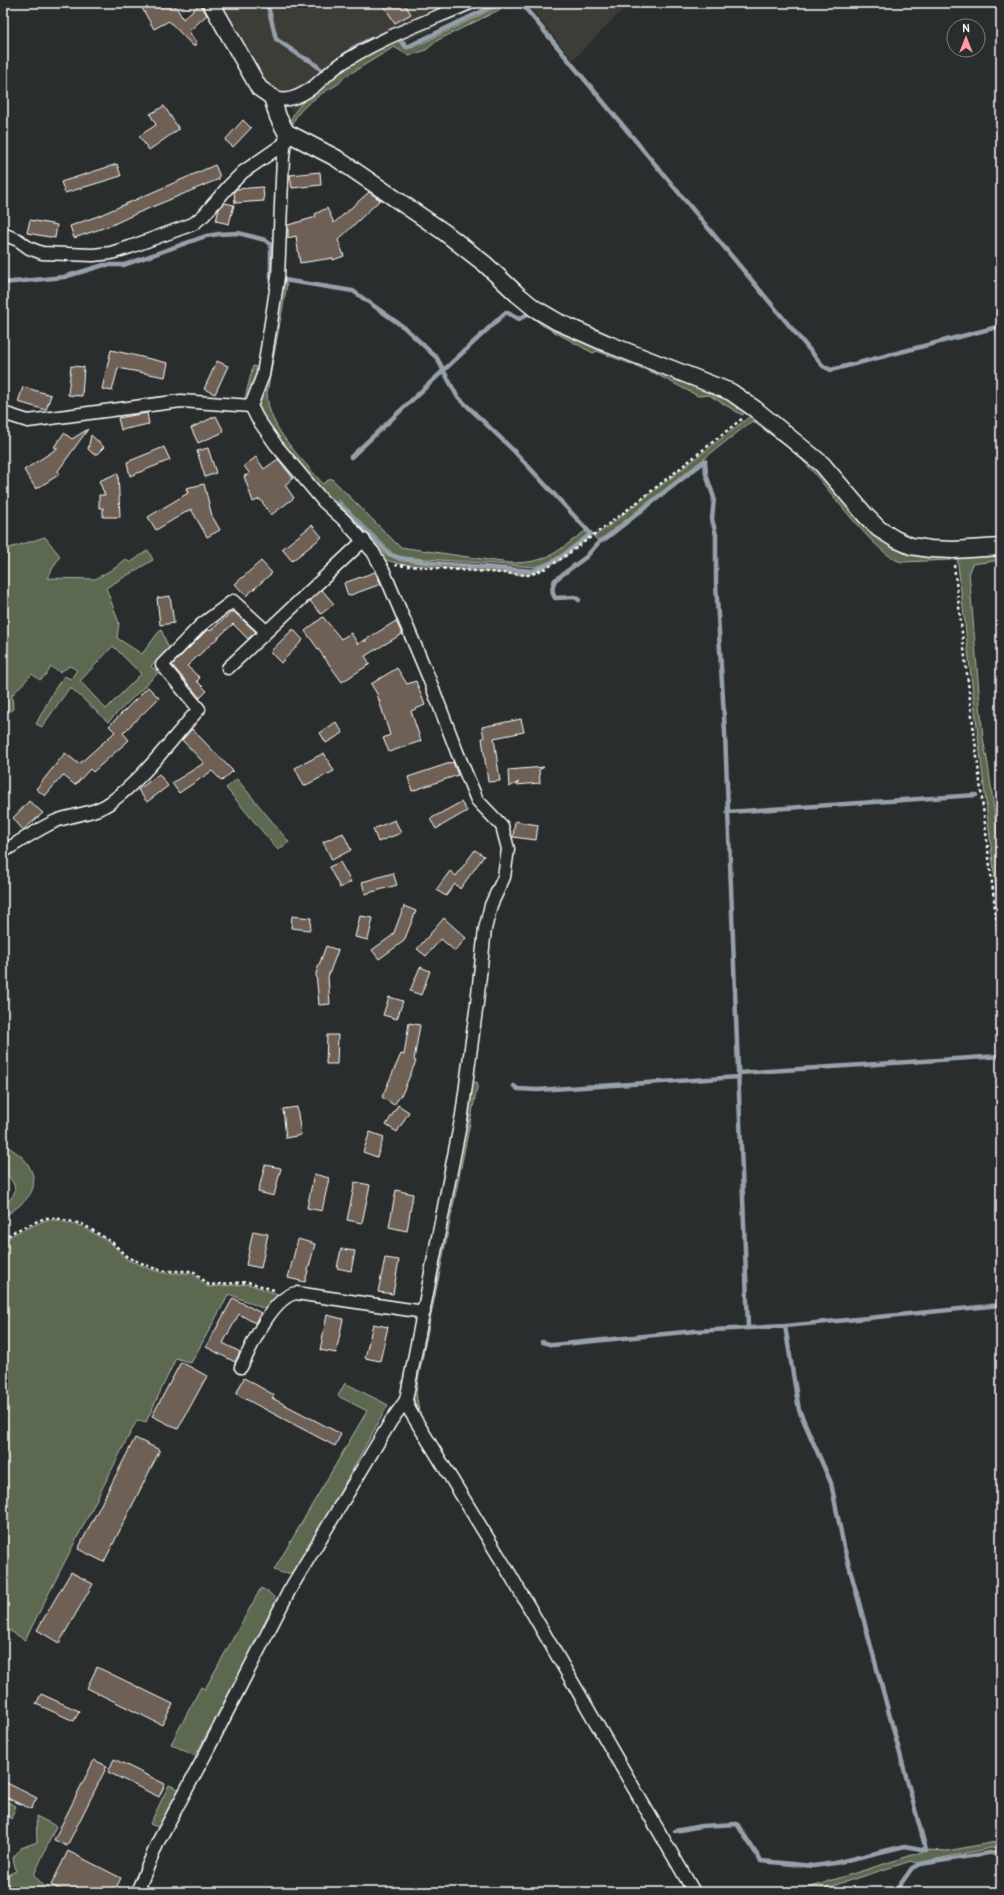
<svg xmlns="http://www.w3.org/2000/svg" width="1004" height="1895" font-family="Pangolin,sans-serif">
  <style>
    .built { fill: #3e3c39 }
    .green { fill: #5c6850; stroke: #aeb4a8; fill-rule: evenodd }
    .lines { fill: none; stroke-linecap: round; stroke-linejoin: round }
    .stream { stroke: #96a1ab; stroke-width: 4.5 }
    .building { fill: #6e6054; stroke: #fff }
    .street-casing { stroke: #fff; stroke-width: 15 }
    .secondary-casing { stroke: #fff; stroke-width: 19 }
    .path { stroke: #fff; stroke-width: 2.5; stroke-dasharray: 3 3; stroke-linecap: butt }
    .street { stroke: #2a2d2e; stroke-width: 12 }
    .secondary { stroke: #2a2d2e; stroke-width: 16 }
  </style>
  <rect width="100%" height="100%" fill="#2a2d2e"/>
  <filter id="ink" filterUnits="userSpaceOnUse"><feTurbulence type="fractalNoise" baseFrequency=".025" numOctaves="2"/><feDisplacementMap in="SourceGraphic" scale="8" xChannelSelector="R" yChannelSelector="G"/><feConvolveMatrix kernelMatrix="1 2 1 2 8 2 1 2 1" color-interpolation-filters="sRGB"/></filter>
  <g filter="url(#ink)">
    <!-- built -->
    <g class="built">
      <path d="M222,3H490L400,44L397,40L377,50L340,72L315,91L293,113L261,77Z"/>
      <path d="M527,3H629L573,60Z"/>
    </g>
    <!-- green -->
    <g class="green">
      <path d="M506,3H513L438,40L426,50L409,56L394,47L343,78C340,85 332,87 326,91C315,98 296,111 293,124L291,119C305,88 368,55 397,40L406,49L414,47Z"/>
      <path d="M282,283L287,284L267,393C268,429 301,457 323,484L331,478L400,547L509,563C548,563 555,553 585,531L588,534C572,547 555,562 535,567L400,557L393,554L339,500L335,503L385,554L401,561L524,573L534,572L546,568L528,575L400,564L382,559L332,506L264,422L256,404Z"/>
      <path d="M532,312L711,388L749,410L742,415L709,395L698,396L654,373L597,351L593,353L542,325L529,315Z"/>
      <path d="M253,366L259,368L253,396L244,402Z"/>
      <path d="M753,414L819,466L870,526L951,557V560L902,562C877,558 826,484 805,463C789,447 770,434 752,421L604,537L598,540L594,537Z"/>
      <path d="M45,537L60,556L47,578L95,579L115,568L126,559L130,563L148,550L153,560L106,588L119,623L117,638L142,654L161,629L169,649L151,666L158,673L108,722L70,687L42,727L36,724L54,690L64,676L71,679L77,670L70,666L60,672L51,667L46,675L40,680L32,674L12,695L13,709L3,716V550ZM113,646L141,674L106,709L80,681Z"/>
      <path d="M1001,552V560L972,564L969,572L983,739L988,764L1001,862V931L957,556Z"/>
      <path d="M237,779L289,842L278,850L226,788Z"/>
      <path d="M472,1081L478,1083L418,1380L416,1393L420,1417L414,1403L413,1391Z"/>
      <path d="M3,1143C9,1148 17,1152 23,1158C27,1162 30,1167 32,1173C40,1195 18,1206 3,1218V1205C20,1194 17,1183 3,1172Z"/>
      <path d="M46,1220H55L81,1226L111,1243L126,1259L152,1270L165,1273H192L208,1287L248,1284L278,1294L267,1310L229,1294L191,1363L176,1358L146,1422L137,1420L25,1640L4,1627L3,1628V1241L16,1233Z"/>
      <path d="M345,1383L388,1405L301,1563C294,1574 287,1576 274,1570L367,1411L338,1396Z"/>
      <path d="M261,1588C269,1592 274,1595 277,1604L195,1756L171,1744L201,1687L205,1689Z"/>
      <path d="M169,1785L179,1789L160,1828L150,1824Z"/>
      <path d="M3,1800L16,1806L11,1819L3,1812Z"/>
      <path d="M36,1816L56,1826L34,1875L43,1885L55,1892H3V1877L16,1871L13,1858L21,1848L37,1842Z"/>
      <path d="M1001,1841V1846L917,1863L911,1861L813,1892H795L928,1850L947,1851Z"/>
    </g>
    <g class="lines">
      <!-- stream -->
      <g class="stream">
        <path d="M270,3L268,6L276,39L302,57L311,61L324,72L327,69"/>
        <path d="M521,3L823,366L831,370L1001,326"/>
        <path d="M396,34L407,47L499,3"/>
        <path d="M345,55L353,48L371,39"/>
        <path d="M284,280L353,291L405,328L437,358L457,396L514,451L591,534L557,560L533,571L434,563L400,558L389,554L339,504"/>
        <path d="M3,283L64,277L104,265H124L206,236L219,234L238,233L254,237L265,240L271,245V278H274"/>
        <path d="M351,457L506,312L519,319L528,314"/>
        <path d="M705,461L706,474L714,498L712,519L716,535V583L725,733L748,1327"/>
        <path d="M579,600L575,597L555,598C551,592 552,586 555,580L586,557L599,542L605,539L705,461"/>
        <path d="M727,812L976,795"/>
        <path d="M739,1073L1001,1056"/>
        <path d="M514,1086L518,1089L537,1090L739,1077"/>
        <path d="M542,1342L553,1345L695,1331L785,1326L1001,1305"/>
        <path d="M675,1831L701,1826L737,1824L761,1861L813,1866L835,1863L905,1846L926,1850L844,1547L831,1483L799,1410L785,1326"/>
        <path d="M895,1892L912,1868L921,1864L1001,1851"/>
      </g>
    </g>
    <!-- building -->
    <g class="building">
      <path d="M139,3H174L183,19L200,4L207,15L189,31L197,44L193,46L169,21L154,29Z"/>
      <path d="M382,3H404L411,14L395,23Z"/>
      <path d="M164,106L179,129L149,150L139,136L156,125L150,114Z"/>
      <path d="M243,120L251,128L233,147L225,140Z"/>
      <path d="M117,164L121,176L65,193L61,182Z"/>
      <path d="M215,165L219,174V179L133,215L112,225L74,238L70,226L98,216Z"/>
      <path d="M320,172L321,185L292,188L290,175Z"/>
      <path d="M263,187L264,201L235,203L234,192L236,189Z"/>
      <path d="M369,192L380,200L338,240L344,256L333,260V258L300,263L296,236L288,238V225L316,217L315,214L327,208L334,223Z"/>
      <path d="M225,203L234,205L229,224L216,221L219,209Z"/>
      <path d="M30,220L57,225L55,238L27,233Z"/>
      <path d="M111,350L168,363L165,377L118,368L112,391L102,389Z"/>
      <path d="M217,361L228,366L215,394L204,389Z"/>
      <path d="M71,366L84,367L82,396L68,395Z"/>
      <path d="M23,387L51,395L46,410L18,402Z"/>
      <path d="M147,413L149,424L121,430L118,418Z"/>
      <path d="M216,416L224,432L198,443L191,428Z"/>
      <path d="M88,429L58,471L60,474L36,489L24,470L58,448L54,447L64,433L72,439Z"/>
      <path d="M91,435L104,447L97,454H93L88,449Z"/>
      <path d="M164,447L170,460L130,476L127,462Z"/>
      <path d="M208,448L216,473L205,477L197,451Z"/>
      <path d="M256,457L264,469L278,459L293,478L285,485L294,498L271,515L260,499L253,502L244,476L250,474L244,466Z"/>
      <path d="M118,473L120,517H103V508H99V495H105L99,481Z"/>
      <path d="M204,484L212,516L220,530L207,537L191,509L156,530L148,517L188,493L186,488Z"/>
      <path d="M312,525L322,537L292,561L282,549Z"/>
      <path d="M261,561L272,573L246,596L235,584Z"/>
      <path d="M375,572L381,584L348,596L344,583Z"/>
      <path d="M322,590L334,604L321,614L310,601Z"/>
      <path d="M170,596L174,623L160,625L157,598Z"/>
      <path d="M233,611L256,632L248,639L233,624L187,666L200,678L197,681L207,691L200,698L172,665L208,629L210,631Z"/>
      <path d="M323,617L341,639L351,633L358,644L365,640L366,642L365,640L396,621L402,634L365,656L370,664L342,682L305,631Z"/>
      <path d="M293,629L303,640L281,663L270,652Z"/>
      <path d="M397,668L407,684L416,681L425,705L411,711L421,741L389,752L383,738L390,735L377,694L371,684Z"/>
      <path d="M148,687L159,698L123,733L129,740L93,772L90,769L75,785L63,775L45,796L36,789L65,753L79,764L115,732L109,726Z"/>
      <path d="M521,719L524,732L494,738L500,781L488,782L482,738H484L482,727Z"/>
      <path d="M336,722L343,733L326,743L320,733Z"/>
      <path d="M192,729L233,771L222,781L212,771L179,793L172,783L204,763L182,740Z"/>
      <path d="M324,753L334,771L304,786L295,768Z"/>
      <path d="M453,762L458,775L412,791L408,777Z"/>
      <path d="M544,767L539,770L540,783L516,785L519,782L509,787L508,770Z"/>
      <path d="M159,774L168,786L147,802L138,790Z"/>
      <path d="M29,801L43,813L23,830L13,818Z"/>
      <path d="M461,802L467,811L436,829L430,819Z"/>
      <path d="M395,820L401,833L378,842L373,829Z"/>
      <path d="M515,821L538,825L536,840L513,837Z"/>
      <path d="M343,833L351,850L332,860L323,842Z"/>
      <path d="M475,850L484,856L460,889L455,884L446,896L436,890L450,871L456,876Z"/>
      <path d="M340,862L351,882L340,888L329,867Z"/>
      <path d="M393,873L397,885L365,894L362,882Z"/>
      <path d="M404,906L416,911L404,941L379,959L372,950L393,935Z"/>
      <path d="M292,916L311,918L310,930L291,928Z"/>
      <path d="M360,916L373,918L368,940L355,937Z"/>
      <path d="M444,918L466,938L455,951L441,939L426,956L417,949Z"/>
      <path d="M326,946L338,950L328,977L330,1004L319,1005L316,973Z"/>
      <path d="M420,967L430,971L421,995L410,991Z"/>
      <path d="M389,997L403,1001L397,1019L383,1015Z"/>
      <path d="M409,1023L420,1025L414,1060L416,1061L403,1092L394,1105L382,1097L401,1054L404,1055Z"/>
      <path d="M327,1035H338L337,1064H326Z"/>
      <path d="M398,1105L409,1112L397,1132L386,1125Z"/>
      <path d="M297,1107L301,1135L286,1138L283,1109Z"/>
      <path d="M370,1132L384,1137L377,1157L363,1152Z"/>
      <path d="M265,1165L281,1168L274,1196L258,1192Z"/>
      <path d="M314,1174L329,1178L322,1211L307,1208Z"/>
      <path d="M355,1182L370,1185L362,1223L347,1220Z"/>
      <path d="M396,1190L413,1194L407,1231L389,1227Z"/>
      <path d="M253,1231L268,1234L261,1268L246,1265Z"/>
      <path d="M298,1239L315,1244L305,1282L288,1278Z"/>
      <path d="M341,1249L355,1251L351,1271L337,1268Z"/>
      <path d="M385,1258L399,1260L393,1294L378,1292Z"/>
      <path d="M233,1298L261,1313L255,1323L239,1314L223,1343L240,1352L235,1362L206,1347Z"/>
      <path d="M327,1315L343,1319L336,1353L320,1350Z"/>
      <path d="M373,1324L388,1327L380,1361L365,1358Z"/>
      <path d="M181,1362L207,1376L178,1429L152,1416Z"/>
      <path d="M244,1378L274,1395L272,1398L341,1434L335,1446L236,1394Z"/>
      <path d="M135,1438L160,1450L104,1562L78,1549Z"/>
      <path d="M71,1572L93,1584L59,1643L37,1630Z"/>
      <path d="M97,1667L173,1704L162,1725L87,1688Z"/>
      <path d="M41,1694L79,1711L74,1721L36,1704Z"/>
      <path d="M114,1759L165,1784L159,1797L108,1772Z"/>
      <path d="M94,1760L107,1766L67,1846L54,1840Z"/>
      <path d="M3,1781L37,1798L31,1809L3,1796Z"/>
      <path d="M68,1851L121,1878L114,1892H65L51,1885Z"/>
    </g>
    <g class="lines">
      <!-- street casing -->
      <g class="street-casing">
        <g id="street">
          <path d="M272,97C286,103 299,97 312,88C320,82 327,74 335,68C374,40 426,22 470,3"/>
          <path d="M286,132L283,157L278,277L263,375L251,406L257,418L276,445L323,501L345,521L373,552L384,572L428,676L457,752L477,800L502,826L508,849L504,877L491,905L485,929L477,1003L462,1115L406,1400L410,1411L511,1576L694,1892"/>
          <path d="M3,234L18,240L29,248L42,253L93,255L111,253L130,247L193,224L204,215L229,186L243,172L285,143"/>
          <path d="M3,413L28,421L181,401L251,406"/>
          <path d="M228,668L364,540"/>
          <path d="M3,852C20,841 38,829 56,821C74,814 95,814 111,802C146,776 170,741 199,709L162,665L201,625L233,601L266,631"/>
          <path d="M241,1367C252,1346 271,1298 296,1293L424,1312"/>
          <path d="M137,1892L158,1842L204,1757L289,1591L391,1421L406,1400"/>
        </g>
      </g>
      <!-- secondary casing -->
      <g class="secondary-casing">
        <path id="secondary" d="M211,3L259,88L272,97L278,117L286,132L336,158L444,232L485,264L517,294L534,308L558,322L608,344L731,392L755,409L822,464L866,516L879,529L895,539L911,546L930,549L953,550L1001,547"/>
      </g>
      <!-- path -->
      <g class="path">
        <path d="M395,565L528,575C551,569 569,553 588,539C641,501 691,459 743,418"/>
        <path d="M954,565L1001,958"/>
        <path d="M3,1239L15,1231L45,1218H55L82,1224L112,1242L127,1257L153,1268L166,1271H193L209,1285L248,1282L274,1290"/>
      </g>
      <!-- street -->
      <use href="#street" class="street"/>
      <!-- secondary -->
      <use href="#secondary" class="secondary"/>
    </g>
  </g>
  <!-- margin -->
  <rect width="1004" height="1895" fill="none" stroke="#2a2d2e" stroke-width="16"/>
  <rect x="8" y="8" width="988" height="1879" fill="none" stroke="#fff" stroke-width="1.5" filter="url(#ink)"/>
  <!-- north arrow -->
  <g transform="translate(966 38)"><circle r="19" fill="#2a2d2e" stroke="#7f8182"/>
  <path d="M0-3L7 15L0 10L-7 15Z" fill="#ff9aa2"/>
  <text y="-6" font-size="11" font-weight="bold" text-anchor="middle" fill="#ffffff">N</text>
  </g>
</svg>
